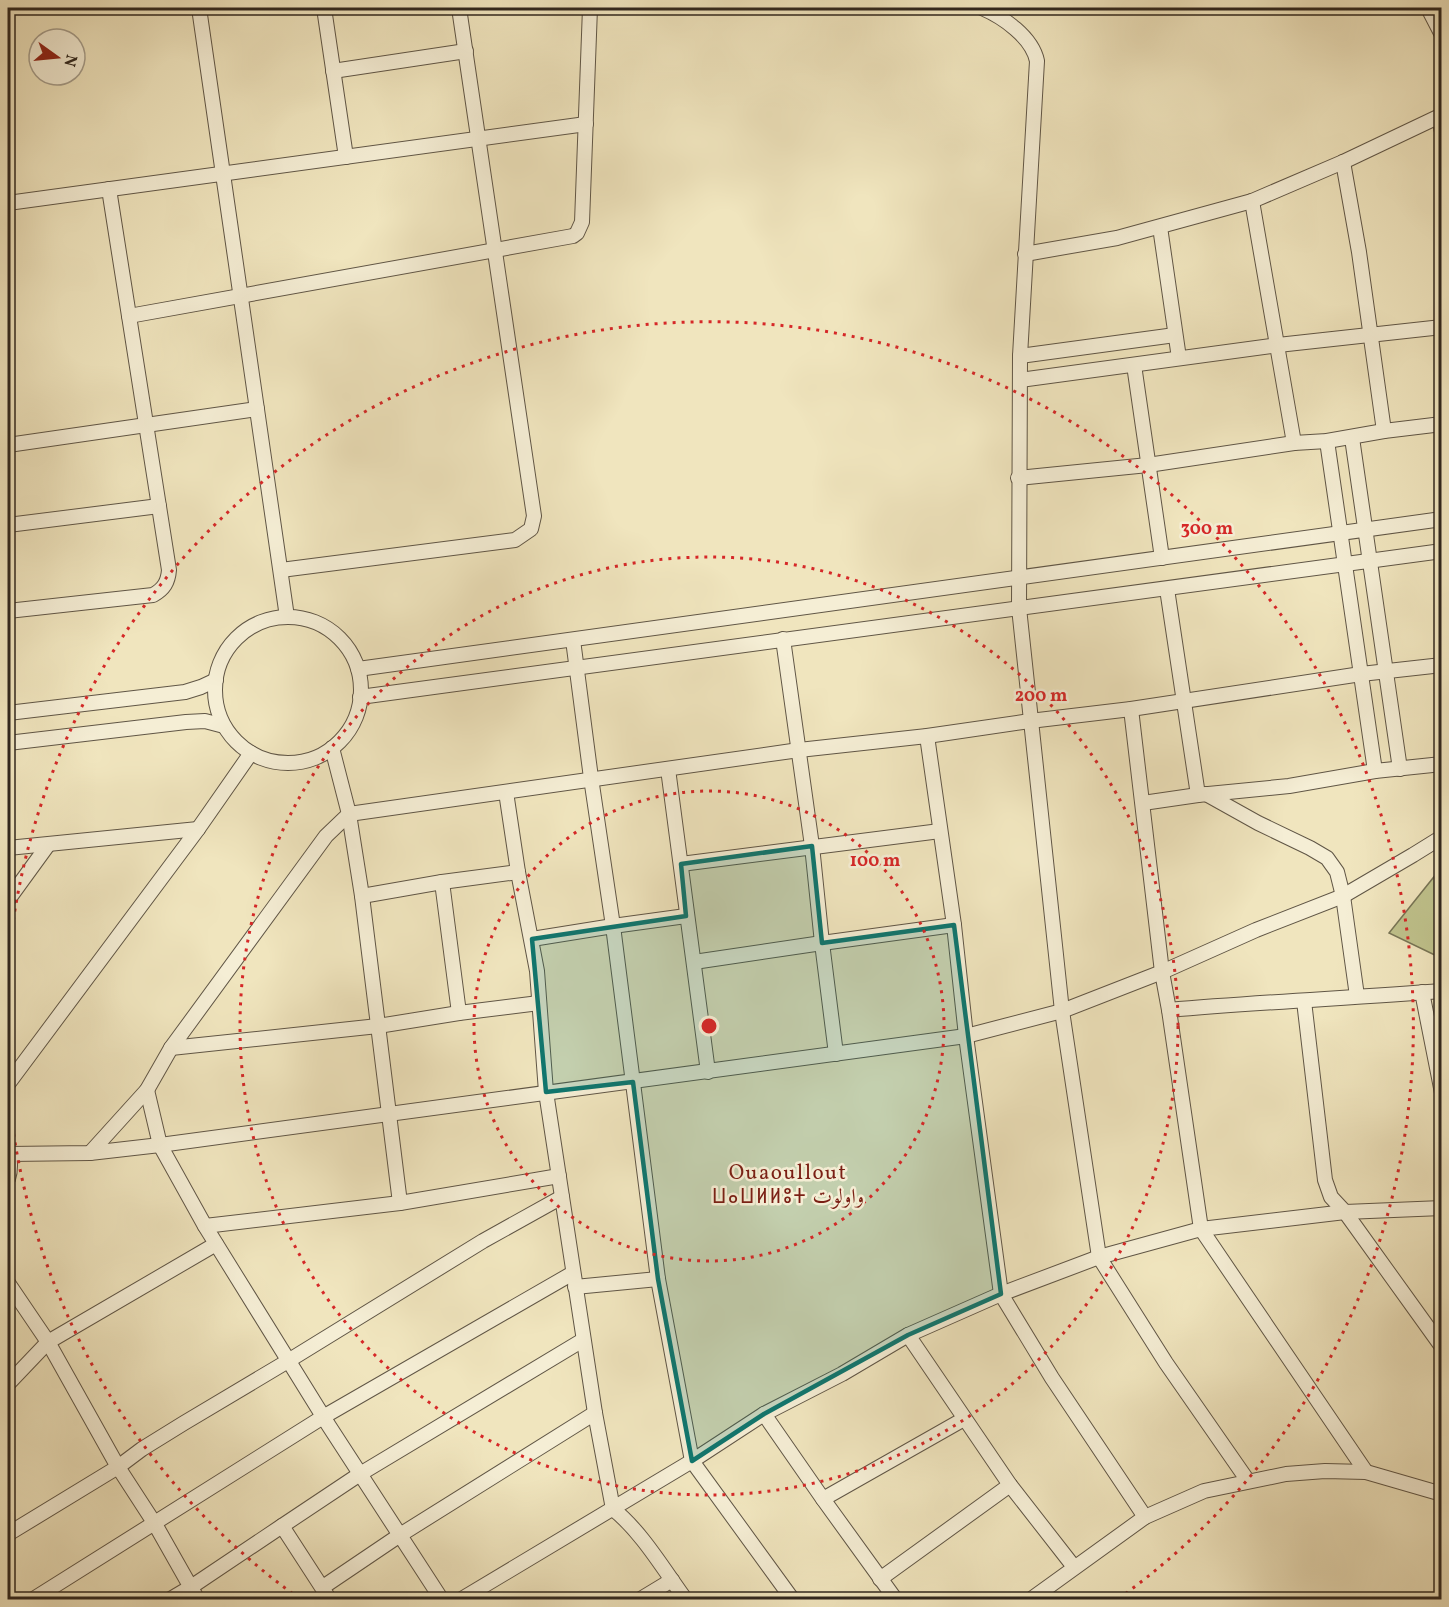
<svg xmlns="http://www.w3.org/2000/svg" width="1449" height="1607" font-family="Vollkorn,Amiri,'Noto Sans Tifinagh',serif">
  <style>
    .green { fill: #c0c38d; stroke: #787556; stroke-width: 1.5 }
    .lines { fill: none; stroke-linecap: round; stroke-linejoin: round }
    .minor-casing { stroke: #605646; stroke-width: 16 }
    .minor { stroke: #f5eed5; stroke-width: 14 }
    .marked { fill: #0f766e; fill-opacity: 0.2; stroke: #0f766e; stroke-width: 4.5; stroke-linejoin: round }
    .ring { fill: none; stroke: #d62828; stroke-width: 3; stroke-dasharray: 3 6 }
    .labels { text-anchor: middle; stroke-width: 5; stroke-linejoin: round; paint-order: stroke }
    .quarter-label { font-size: 21px; letter-spacing: 1.5px; fill: #7a1f14; stroke: #f5eed5 }
    .centre { fill: #d62828; stroke: #f5eed5; stroke-width: 3 }
    .ring-label { font-size: 18px; text-anchor: middle; font-weight: bold; fill: #d62828; stroke: #f5eed5; stroke-width: 5; stroke-linejoin: round; paint-order: stroke }
  </style>
  <rect width="100%" height="100%" fill="#f0e5be"/>
  <filter id="stains"><feTurbulence type="fractalNoise" baseFrequency=".00333" numOctaves="4"/><feColorMatrix values="0 0 0 0 .2 0 0 0 0 .09 0 0 0 0 .02 0 0 0 .5 -.17"/></filter>
  <radialGradient id="worn" r=".72"><stop offset=".6" stop-color="#630" stop-opacity="0"/><stop offset="1" stop-color="#630" stop-opacity=".3"/></radialGradient>
  <!-- green -->
  <path class="green" d="M1441,868V958L1389,933Z"/>
  <g class="lines">
    <!-- minor casing -->
    <g class="minor-casing">
      <g id="minor">
        <path d="M199,8L287,617"/>
        <path d="M324,8L346,157"/>
        <path d="M982,8C1003,17 1032,37 1037,61L1020,356L1019,608L1062,1011L1099,1257L1166,1363L1248,1481"/>
        <path d="M1428,8L1442,35"/>
        <path d="M333,71L466,51"/>
        <path d="M1439,117L1442,132"/>
        <path d="M1343,162L1359,252L1384,431"/>
        <path d="M1252,201L1294,443"/>
        <path d="M8,203L586,124"/>
        <path d="M1160,227L1179,358"/>
        <path d="M1025,254L1117,238L1252,201L1343,162L1442,115"/>
        <path d="M129,316L573,236L577,233L582,222L590,8"/>
        <path d="M1020,356L1175,335"/>
        <path d="M1134,365L1162,558"/>
        <path d="M1020,380L1278,345L1442,327"/>
        <path d="M1352,438L1400,769"/>
        <path d="M1327,441L1375,771"/>
        <path d="M8,445L257,409"/>
        <path d="M1018,478L1148,465L1294,443L1327,441L1384,431L1442,424"/>
        <path d="M8,525L159,506"/>
        <path d="M281,570L515,540L531,529L534,516L459,8"/>
        <path d="M1167,589L1198,795"/>
        <path d="M8,611L153,595C164,589 168,582 169,570L109,189"/>
        <circle cx="288" cy="690" r="73"/>
        <path d="M783,639L812,846L822,943L836,1054"/>
        <path d="M573,640L591,778L613,926L658,1279L692,1461L793,1600"/>
        <path d="M358,669L1442,519"/>
        <path d="M360,697L1442,551"/>
        <path d="M1131,709L1162,972L1169,1010L1201,1229L1366,1472"/>
        <path d="M8,713L185,692L201,687L216,680"/>
        <path d="M927,736L954,925L966,1036L1001,1294L1052,1378L1145,1517"/>
        <path d="M8,743L186,722L205,721L224,726"/>
        <path d="M332,748L349,814L362,896L400,1203"/>
        <path d="M668,769L708,1072"/>
        <path d="M506,792L518,872L537,971L546,1092L595,1413L613,1509C641,1531 664,1570 686,1600"/>
        <path d="M1206,794L1258,823L1310,848L1327,858L1337,872L1343,896L1357,996"/>
        <path d="M1143,803L1198,795L1289,786L1375,771L1442,764"/>
        <path d="M8,848L198,829"/>
        <path d="M681,864L940,831"/>
        <path d="M442,882L459,1013"/>
        <path d="M362,896L442,882L518,872"/>
        <path d="M8,900L48,845"/>
        <path d="M532,939L613,926L686,916"/>
        <path d="M694,962L822,943L954,925"/>
        <path d="M1422,992L1442,1093"/>
        <path d="M1304,1001L1325,1180L1331,1197L1345,1212L1442,1347"/>
        <path d="M1169,1010C1260,1002 1351,998 1442,991"/>
        <path d="M171,1048L378,1026L459,1013L539,1003"/>
        <path d="M8,1084L198,829L251,753"/>
        <path d="M147,1090L160,1145L205,1226L329,1426L442,1600"/>
        <path d="M8,1148C10,1157 11,1170 8,1179"/>
        <path d="M90,1153L147,1090L171,1048L326,836L349,814L799,750L927,736L1030,721L1131,709L1361,674L1442,665"/>
        <path d="M9,1154L90,1153L160,1145L966,1036L1062,1011L1162,972L1256,930L1343,896L1413,855L1442,837"/>
        <path d="M205,1226L400,1203L559,1176"/>
        <path d="M8,1283L48,1342L118,1467L155,1524L198,1600"/>
        <path d="M575,1287L658,1279"/>
        <path d="M908,1335L1010,1485L1074,1567"/>
        <path d="M8,1384L48,1342L216,1244"/>
        <path d="M764,1414L823,1499L896,1600"/>
        <path d="M823,1499L964,1419"/>
        <path d="M282,1526L360,1474L583,1340"/>
        <path d="M8,1534L118,1467L142,1449L184,1423L288,1361L483,1241L562,1197"/>
        <path d="M880,1579L1010,1485"/>
        <path d="M323,1587L400,1535L595,1413"/>
        <path d="M32,1600L323,1417L573,1273"/>
        <path d="M169,1600L191,1587L282,1526L330,1600"/>
        <path d="M460,1600L692,1461L764,1414L842,1374L908,1335L1001,1294L1099,1257L1201,1229L1345,1212L1442,1208"/>
        <path d="M639,1600L672,1580"/>
        <path d="M1030,1600L1145,1517L1204,1491L1286,1474L1325,1471L1366,1472L1442,1494"/>
      </g>
    </g>
    <!-- minor -->
    <use href="#minor" class="minor"/>
  </g>
  <!-- marked area -->
  <path class="marked" d="M812,846L822,943L954,925L1001,1294L908,1335L764,1414L692,1461L658,1279L633,1082L546,1092L532,939L686,916L681,864Z"/>
  <!-- distance rings -->
  <g class="ring">
    <circle cx="709" cy="1026" r="235"/>
    <circle cx="709" cy="1026" r="469"/>
    <path d="M300 1599A704 704 0 0 1 8 1087M8 965A704 704 0 1 1 1118 1599"/>
  </g>
  <g class="labels">
    <!-- quarter labels -->
    <g class="quarter-label">
      <text x="788" y="1179">Ouaoullout<tspan x="788" dy="24">ⵡⴰⵡⵍⵍⵓⵜ واولوت</tspan></text>
    </g>
  </g>
  <circle cx="709" cy="1026" r="9" class="centre"/>
  <g class="ring-label">
    <text x="1207" y="534">300 m</text>
    <text x="1041" y="701">200 m</text>
    <text x="875" y="866">100 m</text>
  </g>
  <!-- margin -->
  <rect width="1449" height="1607" fill="none" stroke="#f0e5be" stroke-width="30"/>
  <rect x="9" y="9" width="1431" height="1589" fill="none" stroke="#30271e" stroke-width="3"/>
  <rect x="15" y="15" width="1419" height="1577" fill="none" stroke="#30271e" stroke-width="1.5"/>
  <!-- north arrow -->
  <g transform="translate(57 57) rotate(105)"><circle r="28" fill="#f5eed5" stroke="#a69e8c" stroke-width="1.5"/>
  <path d="M0-4.5L10 22L0 15L-10 22Z" fill="#8f2418"/>
  <text y="-9" font-size="16" font-weight="bold" text-anchor="middle" fill="#30271e">N</text>
  </g>
  <rect width="100%" height="100%" filter="url(#stains)"/>
  <rect width="100%" height="100%" fill="url(#worn)"/>
</svg>
